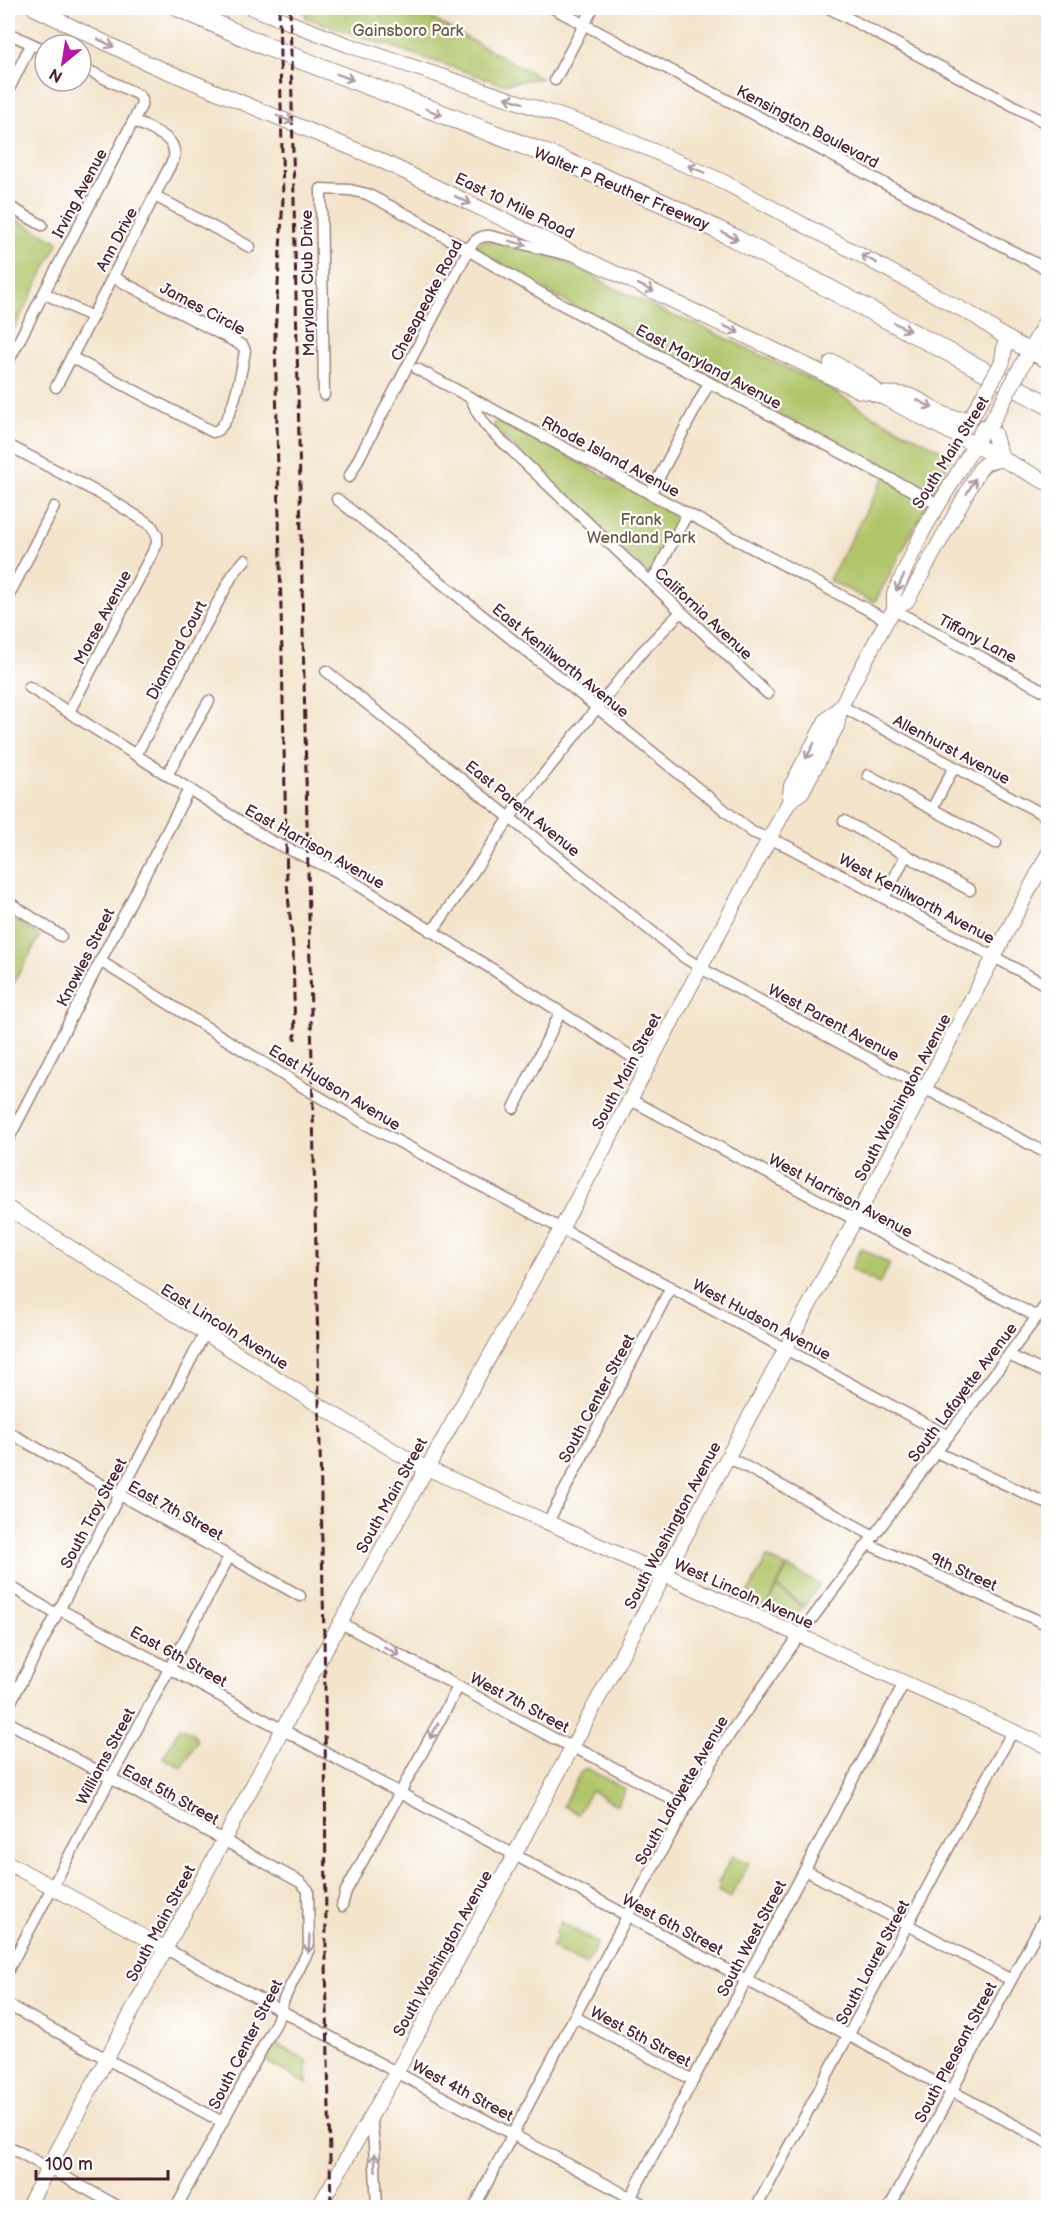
<svg xmlns="http://www.w3.org/2000/svg" width="1056" height="2215" font-family="'Balsamiq Sans',sans-serif">
  <style>
    .green { fill: #b0c569; stroke: #7d724a; stroke-width: 1.5 }
    .lines { fill: none; stroke-linecap: round; stroke-linejoin: round }
    .street-casing { stroke: #9e827b; stroke-width: 13 }
    .secondary-casing { stroke: #9e827b; stroke-width: 16 }
    .primary-casing { stroke: #9e827b; stroke-width: 17 }
    .highway-casing { stroke: #9e827b; stroke-width: 20 }
    .street { stroke: #fff; stroke-width: 10 }
    .secondary { stroke: #fff; stroke-width: 14 }
    .primary { stroke: #fff; stroke-width: 15 }
    .highway { stroke: #fff; stroke-width: 18 }
    .rail { stroke: #4a1f2b; stroke-width: 3; stroke-dasharray: 9 4.5; stroke-linecap: butt }
    .primary-bridge-casing { stroke: #9e827b; stroke-width: 17; stroke-linecap: butt }
    .primary-bridge { stroke: #fff; stroke-width: 15 }
    .oneway { stroke: #ae9aa0 }
    .labels { text-anchor: middle; stroke-width: 4.5; stroke-linejoin: round; paint-order: stroke }
    .park-label { font-size: 16px; fill: #6e5941; stroke: #fff }
    .street-label { font-size: 16px; fill: #4a1f2b; stroke: #fff }
  </style>
  <rect width="100%" height="100%" fill="#fff"/>
  <filter id="ink" filterUnits="userSpaceOnUse"><feTurbulence type="fractalNoise" baseFrequency=".0167" numOctaves="2"/><feDisplacementMap in="SourceGraphic" scale="12" xChannelSelector="R" yChannelSelector="G"/><feConvolveMatrix kernelMatrix="1 2 1 2 8 2 1 2 1" color-interpolation-filters="sRGB"/></filter>
  <filter id="wash" filterUnits="userSpaceOnUse"><feTurbulence type="fractalNoise" baseFrequency=".008" numOctaves="4" result="noise"/><feDisplacementMap in="SourceGraphic" scale="24" xChannelSelector="R" yChannelSelector="G"/><feGaussianBlur stdDeviation="1.35" result="paint"/><feColorMatrix in="noise" values="0 0 0 0 0 0 0 0 0 0 0 0 0 0 0 0 0 1.4 0 .05"/><feComposite in="paint" operator="in"/></filter>
  <g filter="url(#wash)">
    <rect width="100%" height="100%" fill="#f3e4cb"/>
    <!-- green -->
    <g class="green">
      <path d="M305,8H412L541,78L502,84L306,18Z"/>
      <path d="M11,217L59,242L8,340V225Z"/>
      <path d="M484,240L521,248L562,260L587,272L608,285L673,316L696,324L825,386L868,413L951,455V459L876,600L872,602L829,580L887,472L555,296L475,249V247Z"/>
      <path d="M501,420L677,515L678,520L649,574L494,428V423Z"/>
      <path d="M8,915L40,936L8,993Z"/>
      <path d="M861,1248L890,1264L879,1284L851,1269Z"/>
      <path d="M767,1557L786,1567L766,1607L746,1597Z"/>
      <path d="M788,1567L820,1585L804,1606L777,1587Z"/>
      <path d="M777,1588L803,1607L794,1619L767,1607Z"/>
      <path d="M180,1727L193,1733L197,1741L182,1768L163,1758Z"/>
      <path d="M586,1768L625,1789L617,1805L591,1791L578,1814L563,1806L580,1773Z"/>
      <path d="M732,1856L749,1863L730,1898L718,1891L720,1885L718,1883Z"/>
      <path d="M561,1922L598,1943L586,1965L551,1947L558,1935L555,1933Z"/>
      <path d="M274,2043L307,2061V2084L269,2063V2061L264,2062L262,2059Z"/>
    </g>
  </g>
  <g filter="url(#ink)">
    <g class="lines">
      <!-- street casing -->
      <g class="street-casing">
        <g id="street">
          <path d="M553,8L1048,270"/>
          <path d="M829,8L1048,124"/>
          <path d="M8,33L45,50"/>
          <path d="M555,80L593,8"/>
          <path d="M8,91L31,44"/>
          <path d="M155,196L250,247"/>
          <path d="M8,206L42,225"/>
          <path d="M44,293L92,317"/>
          <path d="M71,357L213,432C232,429 242,368 245,351L243,346L113,277"/>
          <path d="M8,362L141,106L142,99L139,95L81,67"/>
          <path d="M417,369L887,620"/>
          <path d="M56,387L174,158C178,136 150,130 134,121"/>
          <path d="M324,395L321,189L350,190L367,194L413,218L546,296L938,504"/>
          <path d="M472,400L477,412L486,426L768,694"/>
          <path d="M8,445L106,497L151,525L157,535V544L69,712"/>
          <path d="M349,477L468,251C473,241 479,235 490,236L568,255"/>
          <path d="M650,494L709,383"/>
          <path d="M337,499L752,832L787,846L1048,986"/>
          <path d="M649,581L656,574L687,514"/>
          <path d="M8,597L54,507"/>
          <path d="M894,610L1048,693"/>
          <path d="M326,671L685,958L718,978L1048,1154"/>
          <path d="M29,687L269,840L336,871L648,1067"/>
          <path d="M841,706L1048,817"/>
          <path d="M136,755L233,574L245,560"/>
          <path d="M167,775L209,701"/>
          <path d="M868,775L996,843"/>
          <path d="M932,809L954,767"/>
          <path d="M844,821L970,890"/>
          <path d="M884,898L906,855"/>
          <path d="M8,902L61,936"/>
          <path d="M430,931L437,925L516,809L641,653L681,612"/>
          <path d="M100,961L296,1083L362,1122L948,1436"/>
          <path d="M631,1100L1037,1317"/>
          <path d="M514,1108L560,1013"/>
          <path d="M8,1140L189,789"/>
          <path d="M1009,1355L1048,1374"/>
          <path d="M8,1432L300,1596"/>
          <path d="M936,1452L1048,1504"/>
          <path d="M728,1457L874,1536"/>
          <path d="M547,1524L671,1287"/>
          <path d="M868,1544L1048,1625"/>
          <path d="M8,1585L56,1614"/>
          <path d="M59,1609L1048,2143"/>
          <path d="M341,1623L553,1738L594,1757L686,1807"/>
          <path d="M8,1707L205,1333"/>
          <path d="M8,1722L300,1882L308,1890L309,1949L284,1999L277,2021L176,2208"/>
          <path d="M805,1870L1011,1980"/>
          <path d="M342,1906L346,1891L458,1687"/>
          <path d="M166,1949L650,2208"/>
          <path d="M8,1970L229,1557"/>
          <path d="M8,2005L222,2122"/>
          <path d="M575,2017L693,2080"/>
          <path d="M371,2117L374,2145L377,2208"/>
          <path d="M8,2146L121,2208"/>
          <path d="M474,2208L662,1850L722,1745L799,1636L1048,1302"/>
          <path d="M625,2208L904,1683"/>
          <path d="M756,2208L972,1804L1013,1731"/>
          <path d="M889,2208L1048,1911"/>
        </g>
      </g>
      <!-- secondary casing -->
      <g class="secondary-casing">
        <g id="secondary">
          <path d="M34,8L147,63L378,159L860,391L876,393"/>
          <path d="M252,8L348,45L614,134L720,180L976,317L1006,338"/>
          <path d="M894,610V594L923,531L975,444"/>
          <path d="M789,802L802,792L837,726L841,706L887,620L894,610L907,601L980,469L986,463L1003,459"/>
          <path d="M8,1208L314,1402L411,1461L1048,1747"/>
          <path d="M8,1863L166,1949"/>
          <path d="M27,2208L324,1652L561,1229L789,802L791,786L826,720L841,706"/>
          <path d="M318,2208L404,2059L509,1865L880,1173L1048,854"/>
        </g>
      </g>
      <!-- primary casing -->
      <g class="primary-casing">
        <g id="primary">
          <path d="M1002,363L1006,338L1048,361"/>
          <path d="M1019,371L1048,318"/>
          <path d="M876,393L1048,483"/>
          <path d="M885,394C892,394 902,394 909,396C928,401 951,428 972,416"/>
          <path d="M975,444L984,427L990,425C996,436 996,448 1003,459"/>
        </g>
      </g>
      <!-- highway casing -->
      <g class="highway-casing">
        <g id="highway">
          <path d="M180,8L265,46L562,160L665,204L732,237L1048,405"/>
          <path d="M833,364L863,382L876,393"/>
        </g>
      </g>
      <!-- street -->
      <use href="#street" class="street"/>
      <!-- secondary -->
      <use href="#secondary" class="secondary"/>
      <!-- primary -->
      <use href="#primary" class="primary"/>
      <!-- highway -->
      <use href="#highway" class="highway"/>
      <!-- rail -->
      <g class="rail">
        <path d="M279,8L283,199L275,334L287,884L293,947L295,1040"/>
        <path d="M290,8L325,1687L326,1961L331,2208"/>
      </g>
      <!-- primary-bridge casing -->
      <g class="primary-bridge-casing">
        <g id="primary-bridge">
          <path d="M972,416L1002,363"/>
          <path d="M990,425L1019,371"/>
        </g>
      </g>
      <!-- primary-bridge -->
      <use href="#primary-bridge" class="primary-bridge"/>
    </g>
    <!-- one-way arrows -->
    <defs><path id="oneway-shaft" d="M-6 0H5M1.5-3L5.5 0L1.5 3" fill="none" stroke-width="1.6" stroke-linecap="round" stroke-linejoin="round" transform="scale(1.5)"/></defs>
    <g class="oneway">
      <use href="#oneway-shaft" transform="translate(106 43) rotate(26)"/>
      <use href="#oneway-shaft" transform="translate(345 77) rotate(21)"/>
      <use href="#oneway-shaft" transform="translate(514 100) rotate(-162)"/>
      <use href="#oneway-shaft" transform="translate(434 112) rotate(21)"/>
      <use href="#oneway-shaft" transform="translate(285 119) rotate(22)"/>
      <use href="#oneway-shaft" transform="translate(696 169) rotate(-156)"/>
      <use href="#oneway-shaft" transform="translate(463 200) rotate(26)"/>
      <use href="#oneway-shaft" transform="translate(730 236) rotate(27)"/>
      <use href="#oneway-shaft" transform="translate(518 243) rotate(14)"/>
      <use href="#oneway-shaft" transform="translate(869 259) rotate(-152)"/>
      <use href="#oneway-shaft" transform="translate(646 288) rotate(26)"/>
      <use href="#oneway-shaft" transform="translate(902 327) rotate(28)"/>
      <use href="#oneway-shaft" transform="translate(731 329) rotate(26)"/>
      <use href="#oneway-shaft" transform="translate(925 404) rotate(27)"/>
      <use href="#oneway-shaft" transform="translate(971 486) rotate(-61)"/>
      <use href="#oneway-shaft" transform="translate(900 583) rotate(116)"/>
      <use href="#oneway-shaft" transform="translate(810 751) rotate(118)"/>
      <use href="#oneway-shaft" transform="translate(392 1651) rotate(29)"/>
      <use href="#oneway-shaft" transform="translate(434 1731) rotate(119)"/>
      <use href="#oneway-shaft" transform="translate(309 1944) rotate(93)"/>
      <use href="#oneway-shaft" transform="translate(375 2162) rotate(-94)"/>
    </g>
  </g>
  <g class="labels">
    <!-- park labels -->
    <g class="park-label">
      <text x="408" y="36">Gainsboro Park</text>
      <text x="641" y="525">Frank<tspan x="641" dy="18">Wendland Park</tspan></text>
    </g>
    <!-- street labels -->
    <g class="street-label">
      <text transform="translate(808 126) rotate(28)" y="6">Kensington Boulevard</text>
      <text transform="translate(622 188) rotate(23)" y="6">Walter P Reuther Freeway</text>
      <text transform="translate(79 193) rotate(-62)" y="6">Irving Avenue</text>
      <text transform="translate(515 205) rotate(26)" y="6">East 10 Mile Road</text>
      <text transform="translate(116 239) rotate(-62)" y="6">Ann Drive</text>
      <text transform="translate(307 283) rotate(-91)" y="6">Maryland Club Drive</text>
      <text transform="translate(426 300) rotate(-62)" y="6">Chesapeake Road</text>
      <text transform="translate(203 308) rotate(28)" y="6">James Circle</text>
      <text transform="translate(709 366) rotate(28)" y="6">East Maryland Avenue</text>
      <text transform="translate(950 452) rotate(-58)" y="6">South Main Street</text>
      <text transform="translate(611 456) rotate(28)" y="6">Rhode Island Avenue</text>
      <text transform="translate(704 613) rotate(43)" y="6">California Avenue</text>
      <text transform="translate(102 617) rotate(-62)" y="6">Morse Avenue</text>
      <text transform="translate(978 638) rotate(28)" y="6">Tiffany Lane</text>
      <text transform="translate(176 650) rotate(-62)" y="6">Diamond Court</text>
      <text transform="translate(561 660) rotate(39)" y="6">East Kenilworth Avenue</text>
      <text transform="translate(952 749) rotate(28)" y="6">Allenhurst Avenue</text>
      <text transform="translate(523 808) rotate(39)" y="6">East Parent Avenue</text>
      <text transform="translate(315 846) rotate(29)" y="6">East Harrison Avenue</text>
      <text transform="translate(917 898) rotate(28)" y="6">West Kenilworth Avenue</text>
      <text transform="translate(85 957) rotate(-63)" y="6">Knowles Street</text>
      <text transform="translate(834 1022) rotate(28)" y="6">West Parent Avenue</text>
      <text transform="translate(626 1071) rotate(-62)" y="6">South Main Street</text>
      <text transform="translate(335 1087) rotate(31)" y="6">East Hudson Avenue</text>
      <text transform="translate(902 1097) rotate(-62)" y="6">South Washington Avenue</text>
      <text transform="translate(841 1195) rotate(28)" y="6">West Harrison Avenue</text>
      <text transform="translate(762 1319) rotate(28)" y="6">West Hudson Avenue</text>
      <text transform="translate(225 1326) rotate(32)" y="6">East Lincoln Avenue</text>
      <text transform="translate(962 1392) rotate(-53)" y="6">South Lafayette Avenue</text>
      <text transform="translate(596 1398) rotate(-62)" y="6">South Center Street</text>
      <text transform="translate(391 1495) rotate(-61)" y="6">South Main Street</text>
      <text transform="translate(176 1510) rotate(29)" y="6">East 7th Street</text>
      <text transform="translate(93 1513) rotate(-62)" y="6">South Troy Street</text>
      <text transform="translate(672 1525) rotate(-62)" y="6">South Washington Avenue</text>
      <text transform="translate(964 1571) rotate(24)" y="6">9th Street</text>
      <text transform="translate(744 1593) rotate(24)" y="6">West Lincoln Avenue</text>
      <text transform="translate(179 1656) rotate(29)" y="6">East 6th Street</text>
      <text transform="translate(520 1702) rotate(28)" y="6">West 7th Street</text>
      <text transform="translate(105 1756) rotate(-62)" y="6">Williams Street</text>
      <text transform="translate(681 1790) rotate(-60)" y="6">South Lafayette Avenue</text>
      <text transform="translate(171 1794) rotate(29)" y="6">East 5th Street</text>
      <text transform="translate(160 1923) rotate(-62)" y="6">South Main Street</text>
      <text transform="translate(673 1924) rotate(28)" y="6">West 6th Street</text>
      <text transform="translate(751 1938) rotate(-62)" y="6">South West Street</text>
      <text transform="translate(442 1953) rotate(-61)" y="6">South Washington Avenue</text>
      <text transform="translate(872 1962) rotate(-62)" y="6">South Laurel Street</text>
      <text transform="translate(641 2036) rotate(28)" y="6">West 5th Street</text>
      <text transform="translate(245 2044) rotate(-63)" y="6">South Center Street</text>
      <text transform="translate(955 2052) rotate(-62)" y="6">South Pleasant Street</text>
      <text transform="translate(463 2090) rotate(28)" y="6">West 4th Street</text>
    </g>
  </g>
  <!-- margin -->
  <rect width="1056" height="2215" fill="none" stroke="#fff" stroke-width="30"/>
  <!-- north arrow -->
  <g transform="translate(63 63) rotate(210)"><circle r="28" fill="#ffffff" stroke="#b7a5aa" stroke-width="1.5"/>
  <path d="M0-4.5L10 22L0 15L-10 22Z" fill="#b5179e"/>
  <text y="-9" font-size="16" font-weight="bold" text-anchor="middle" fill="#4a1f2b">N</text>
  </g>
  <!-- scale -->
  <path d="M36 2170v9h132v-9" fill="none" stroke="#4a1f2b" stroke-width="3"/>
  <text x="45" y="2170" font-size="18" fill="#4a1f2b" stroke="#ffffff" stroke-width="4.5" paint-order="stroke">100 m</text>
</svg>
